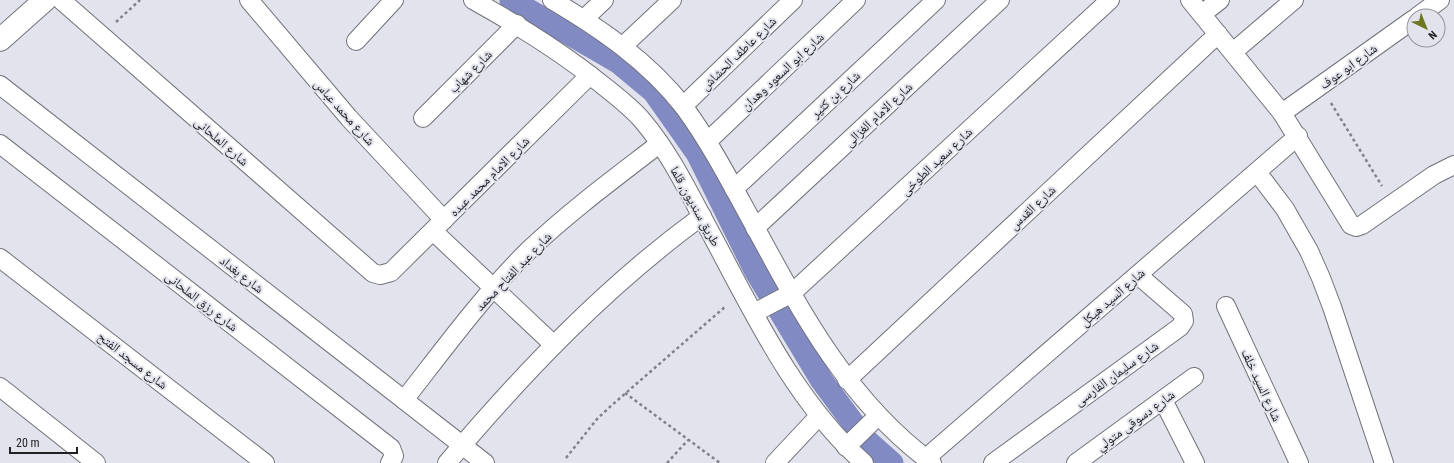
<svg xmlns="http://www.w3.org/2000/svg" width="1454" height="463" font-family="'Roboto Condensed','Noto Naskh Arabic',sans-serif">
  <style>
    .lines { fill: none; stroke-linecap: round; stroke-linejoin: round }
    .canal { stroke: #818ac3; stroke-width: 23 }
    .minor-casing { stroke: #71737a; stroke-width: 20 }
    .tertiary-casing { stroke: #71737a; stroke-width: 24 }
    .path { stroke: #818187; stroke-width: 2.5; stroke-dasharray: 3 3; stroke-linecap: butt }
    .minor { stroke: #fff; stroke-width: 18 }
    .tertiary { stroke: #fff; stroke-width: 22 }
    .labels { text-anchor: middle; stroke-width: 4; stroke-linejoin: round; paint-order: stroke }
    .street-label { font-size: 13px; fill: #212124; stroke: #e2e3ec }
  </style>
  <rect width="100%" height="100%" fill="#e2e3ec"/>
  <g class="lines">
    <!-- canal -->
    <path class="canal" d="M511,0L618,62L654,92L697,153L755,270L822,381L865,439L892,463"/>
    <!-- minor casing -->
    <g class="minor-casing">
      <g id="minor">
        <path d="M61,0L373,273L380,275L391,272L590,75"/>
        <path d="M249,0L349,118L444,220"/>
        <path d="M473,0C518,25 560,51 600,83C615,95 630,106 642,120C666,148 684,183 701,215C748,301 790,397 864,463"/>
        <path d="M552,0C601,29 648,61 684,107C711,144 732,185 754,225C802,314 849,402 932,463"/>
        <path d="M1190,0L1282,113L1351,225L1356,227L1362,225L1434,175L1454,165"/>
        <path d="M1202,14L1220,0"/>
        <path d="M1418,16L1440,0"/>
        <path d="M584,19L604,0"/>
        <path d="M356,41L394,0"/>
        <path d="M623,46L672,0"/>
        <path d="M1233,52L1294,0"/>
        <path d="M0,85L485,463"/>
        <path d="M683,106L793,0"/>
        <path d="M1282,113L1414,19"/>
        <path d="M423,118L517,24"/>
        <path d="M708,141L856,0"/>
        <path d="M0,144L391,448L394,456L390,463"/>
        <path d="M1257,172L1285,209L1309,251L1321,278L1332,307L1384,463"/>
        <path d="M734,189L936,0"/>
        <path d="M755,228L1000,0"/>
        <path d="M433,231L554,345"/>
        <path d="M0,258L265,463"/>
        <path d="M1226,306L1299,463"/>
        <path d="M754,313L792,293L1110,0"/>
        <path d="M847,380L1218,34"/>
        <path d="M0,387L96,463"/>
        <path d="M404,400C444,349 483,295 530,249C570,211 615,178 659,144"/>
        <path d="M1163,400L1195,463"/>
        <path d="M846,447L878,416"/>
        <path d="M926,458L1298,136"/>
        <path d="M447,463C524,372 606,286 702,216"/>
        <path d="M775,463L819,416"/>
        <path d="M993,463L1180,327L1184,321L1183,314L1138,275"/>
        <path d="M1076,463L1194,377"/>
      </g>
    </g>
    <!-- tertiary casing -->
    <g class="tertiary-casing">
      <path id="tertiary" d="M0,40L45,0"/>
    </g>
    <!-- path -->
    <g class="path">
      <path d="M116,22L140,0"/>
      <path d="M1331,103L1382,186"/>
      <path d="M625,393L720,463"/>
      <path d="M566,458L597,419L612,405L726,306"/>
      <path d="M667,463L688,440"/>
    </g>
    <!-- minor -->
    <use href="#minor" class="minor"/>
    <!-- tertiary -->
    <use href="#tertiary" class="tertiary"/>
  </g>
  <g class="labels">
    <!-- street labels -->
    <g class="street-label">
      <text transform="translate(738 53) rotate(-44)" y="5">شارع عاطف الحشاش</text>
      <text transform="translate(1348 66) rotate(-36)" y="5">شارع ابو عوف</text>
      <text transform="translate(470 71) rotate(-45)" y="5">شارع شهاب</text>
      <text transform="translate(782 71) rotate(-43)" y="5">شارع ابو السعود وهدان</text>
      <text transform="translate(835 94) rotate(-43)" y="5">شارع بن كثير</text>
      <text transform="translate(345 112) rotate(48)" y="5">شارع محمد عباس</text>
      <text transform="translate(878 114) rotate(-43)" y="5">شارع الامام الغزالى</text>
      <text transform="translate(222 141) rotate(41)" y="5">شارع الملحانى</text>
      <text transform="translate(936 161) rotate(-43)" y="5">شارع سعيد الطوخى</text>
      <text transform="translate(489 176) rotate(-45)" y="5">شارع الامام محمد عبده</text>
      <text transform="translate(696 206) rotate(61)" y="5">طريق سنديون, قلما</text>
      <text transform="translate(1032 207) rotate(-43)" y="5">شارع القدس</text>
      <text transform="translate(513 271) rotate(-46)" y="5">شارع عبد الفتاح محمد</text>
      <text transform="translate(242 274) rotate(38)" y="5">شارع بغداد</text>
      <text transform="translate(1112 297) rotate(-41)" y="5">شارع السيد هيكل</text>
      <text transform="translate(202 301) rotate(38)" y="5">شارع رزق الملحانى</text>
      <text transform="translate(133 360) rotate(38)" y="5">شارع مسجد الفتح</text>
      <text transform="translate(1116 373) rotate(-36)" y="5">شارع سليمان الفارسى</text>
      <text transform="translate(1262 385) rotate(65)" y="5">شارع السيد خلف</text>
      <text transform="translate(1135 420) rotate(-36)" y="5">شارع دسوقى متولي</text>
    </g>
  </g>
  <!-- north arrow -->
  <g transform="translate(1426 28) rotate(137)"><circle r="19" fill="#e2e3ec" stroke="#95959c"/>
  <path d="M0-3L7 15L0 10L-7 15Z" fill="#6d7722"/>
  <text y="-6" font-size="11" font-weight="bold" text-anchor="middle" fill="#212124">N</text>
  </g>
  <!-- scale -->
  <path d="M10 447v6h67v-6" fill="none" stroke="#212124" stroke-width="2"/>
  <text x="16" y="447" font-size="12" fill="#212124" stroke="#e2e3ec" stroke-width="3" paint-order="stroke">20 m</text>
</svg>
